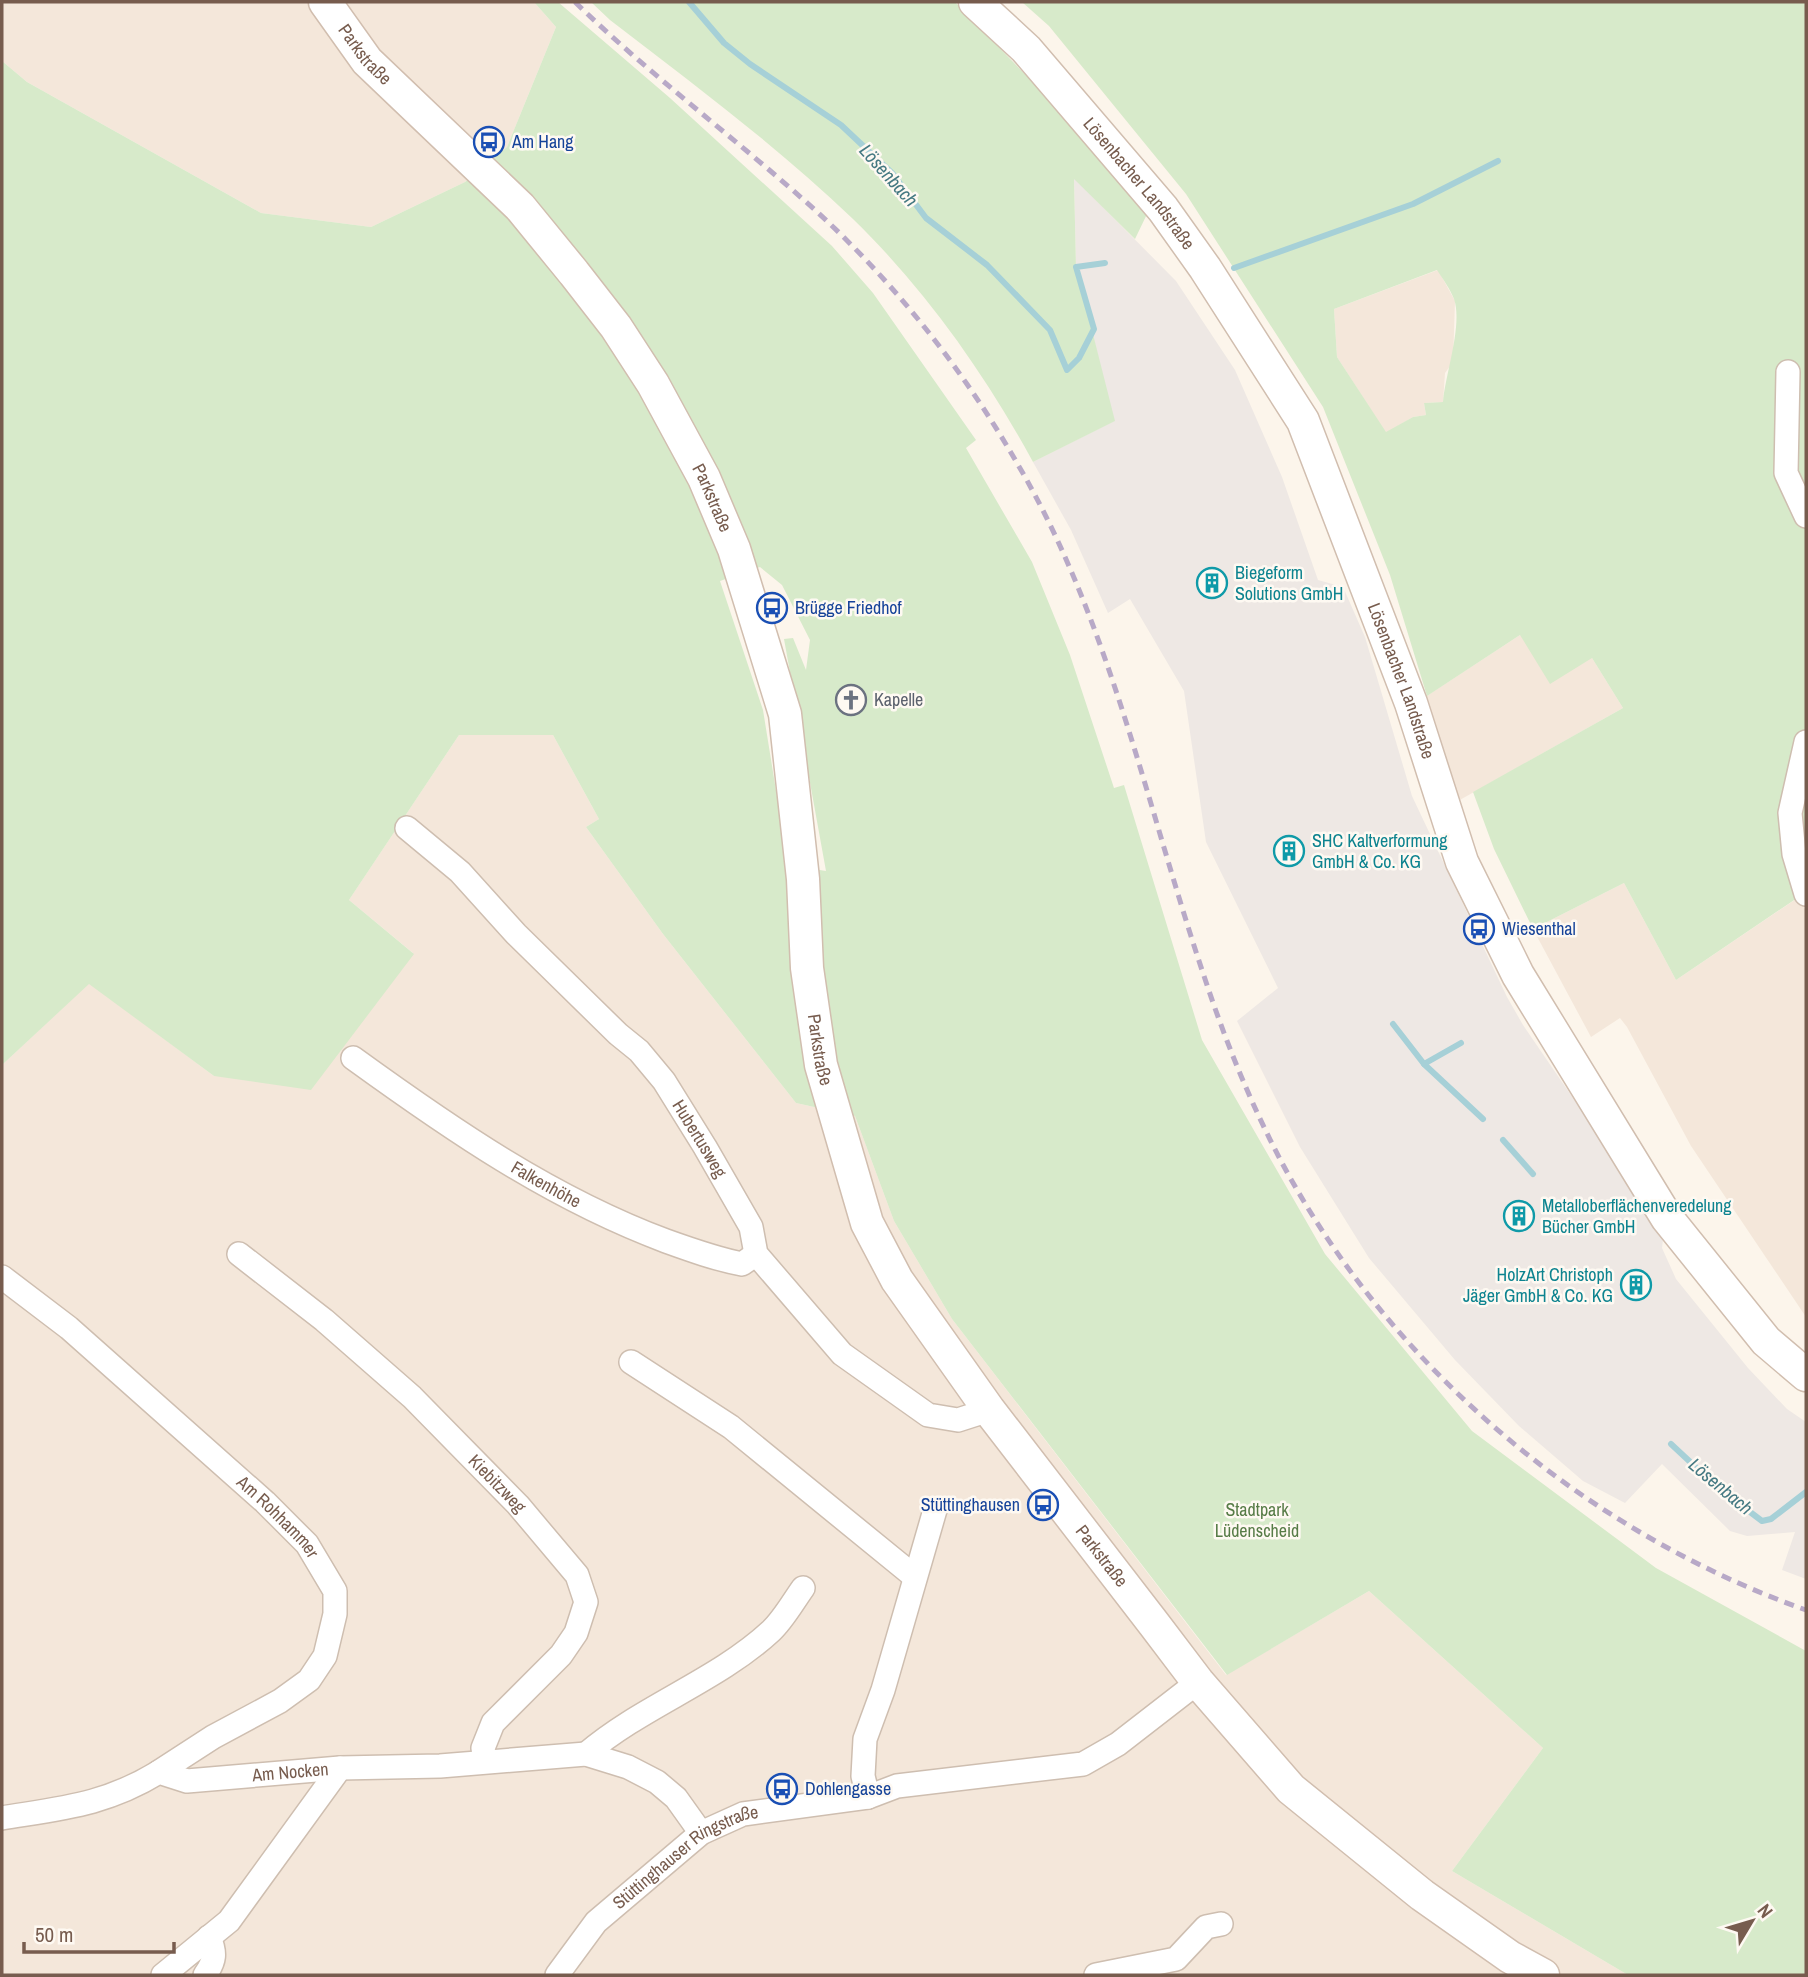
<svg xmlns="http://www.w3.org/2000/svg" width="1808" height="1977" font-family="'Archivo Narrow',sans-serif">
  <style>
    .residential { fill: #f4e7da }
    .industrial { fill: #eee8e4 }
    .green { fill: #d7eaca; fill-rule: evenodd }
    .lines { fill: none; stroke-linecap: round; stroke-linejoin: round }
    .stream { stroke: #a6d0d7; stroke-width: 6 }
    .street-casing { stroke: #cebeb0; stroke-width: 26 }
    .secondary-casing { stroke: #d1beaf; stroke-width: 35 }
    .street { stroke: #fff; stroke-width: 23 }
    .secondary { stroke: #fff; stroke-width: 32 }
    .rail { stroke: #b8a9c7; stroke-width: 5; stroke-dasharray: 10 7; stroke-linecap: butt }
    .labels { text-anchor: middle; stroke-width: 5; stroke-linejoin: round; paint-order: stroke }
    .street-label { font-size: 18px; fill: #775c4e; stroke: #fef9f2 }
    .transit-label { font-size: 18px; fill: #164399; stroke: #fef9f2; text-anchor: start }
    .culture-label { font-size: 18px; fill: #0d838f; stroke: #fef9f2; text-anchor: start }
    .worship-label { font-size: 18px; fill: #5b616d; stroke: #fef9f2; text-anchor: start }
    .park-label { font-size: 18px; fill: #577c47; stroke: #fef9f2 }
    .water-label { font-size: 19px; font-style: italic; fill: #457982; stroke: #fef9f2 }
  </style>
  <rect width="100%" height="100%" fill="#fcf5eb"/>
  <!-- residential -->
  <g class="residential">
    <path d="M2,2H534L556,27L507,147L465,182L371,227L261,213L27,82L2,61Z"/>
    <path d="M1438,270L1455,301L1453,362L1445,373L1443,402L1424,403L1426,415L1413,417L1386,433L1337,357L1334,309Z"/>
    <path d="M1520,635L1592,658L1623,708L1458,801L1422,699Z"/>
    <path d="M459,735H553L599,819L586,827L663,934L796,1103L855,1116L894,1221L952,1319L1226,1675L1369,1591L1543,1748L1452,1871L1628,1975H2V1065L89,983L214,1076L413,953L349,900Z"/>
    <path d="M1624,883L1676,980L1799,897L1806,912V1317L1691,1146L1627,1027L1620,1018L1591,1037L1533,929Z"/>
  </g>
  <!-- industrial -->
  <path class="industrial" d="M1074,178L1176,281L1235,370L1282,477L1318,580L1343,587L1365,637L1412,796L1507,997L1523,1025L1664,1231L1662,1248L1676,1279L1748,1368L1787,1409L1806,1422V1579L1782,1570L1795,1532L1747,1536L1730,1531L1662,1464L1625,1503L1583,1481L1519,1426L1455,1360L1369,1258L1300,1147L1237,1021L1278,988L1206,842L1184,691L1130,599L1108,613L1071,530L1033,462L1114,421L1076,267Z"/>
  <!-- green -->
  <g class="green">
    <path d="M534,2H558L670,98L832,246L873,293L976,440L966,448L1032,562L1070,655L1114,788L1124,785L1202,1040L1325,1254L1472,1431L1656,1568L1806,1651V1975H1628L1452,1871L1543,1748L1369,1591L1227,1675L952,1319L894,1221L855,1116L796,1103L663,934L586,827L599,819L553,735H459L349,900L414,954L311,1090L214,1076L89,984L2,1065V61L27,82L261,213L371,227L465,182L507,147L556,27ZM760,567L782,585L810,640L806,670L793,638L784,639L826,871L788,865L763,710L720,581Z"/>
    <path d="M591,2H955L1046,96L1148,212L1135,239L1074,179L1076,267L1115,421L1033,462C985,374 925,289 853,219C777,146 693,84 610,20Z"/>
    <path d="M1022,2H1806V892L1676,980L1624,883L1533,929L1494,849L1473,792L1623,708L1592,658L1550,684L1520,635L1427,696L1390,575L1323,407L1186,194L1049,26ZM1437,270C1443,279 1450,289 1454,299C1463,325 1445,375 1443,402L1424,403L1426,415L1413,417L1386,432L1337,357L1334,309Z"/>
  </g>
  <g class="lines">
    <!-- stream -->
    <g class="stream">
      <path d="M689,2L724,43L750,64L841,125L893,174L926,218L987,265L1050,330L1067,370L1079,358L1094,329L1076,267L1105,263"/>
      <path d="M1234,268L1413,204L1498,161"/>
      <path d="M1393,1024L1424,1064L1483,1119"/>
      <path d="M1424,1064L1461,1043"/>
      <path d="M1503,1140L1533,1174"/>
      <path d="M1671,1444L1717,1487L1762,1521L1771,1519L1806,1492"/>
    </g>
    <!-- street casing -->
    <g class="street-casing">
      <g id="street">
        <path d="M1788,372L1786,473L1806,516"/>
        <path d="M1806,742L1790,813L1794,854L1806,894"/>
        <path id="s1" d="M407,828L460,872L516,934L618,1034L639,1051L664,1081L705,1147L751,1227L756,1254L842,1354L928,1415L958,1420L989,1410"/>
        <path id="s2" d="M353,1058C451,1129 551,1198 666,1241C691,1250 716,1259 742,1264L756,1254"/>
        <path id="s3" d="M239,1254L324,1320L412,1397L518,1505L577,1575L586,1602L576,1633L561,1655L493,1723L483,1748L485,1761"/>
        <path id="s4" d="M2,1277L69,1328L265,1502L307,1544L335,1591V1614L325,1656L309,1680L280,1701L213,1737L159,1772"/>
        <path d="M631,1362L731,1427L915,1577"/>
        <path d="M586,1754C642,1706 717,1681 771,1631C783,1620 793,1602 803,1588"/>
        <path d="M868,1797L863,1776L865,1739L883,1690L935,1510"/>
        <path id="s5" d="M2,1818C63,1808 105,1805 159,1772L187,1781L340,1768L440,1766L586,1754L628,1767L657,1782L676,1798L701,1833"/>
        <path d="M163,1975L229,1921L340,1768"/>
        <path d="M205,1975C215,1961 216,1953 209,1937"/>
        <path id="s6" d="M557,1975L596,1922L701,1833L743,1814L868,1797L897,1786L1083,1764L1118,1744L1198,1682"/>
        <path d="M1096,1975L1176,1959L1206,1927L1221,1924"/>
      </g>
    </g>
    <!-- secondary casing -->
    <g class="secondary-casing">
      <g id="secondary">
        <path id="s7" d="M325,2L367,61L520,207L574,273L616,327L653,384L704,478L734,549L785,714L803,879L807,968L821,1065L867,1223L897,1280L989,1410L1154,1624L1198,1682L1291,1789L1422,1895L1510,1957L1543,1975"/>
        <path id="s8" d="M975,2L1026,49L1163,209L1205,268L1303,421L1411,703L1462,862L1518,975L1667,1218L1766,1341L1806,1375"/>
      </g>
    </g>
    <!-- street -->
    <use href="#street" class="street"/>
    <!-- secondary -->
    <use href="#secondary" class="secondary"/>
    <!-- rail -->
    <path class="rail" d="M575,2C650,75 735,138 814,209C894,282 963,369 1017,463C1110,621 1146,804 1204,976C1225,1040 1250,1102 1281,1161C1391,1368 1586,1532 1806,1610"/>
  </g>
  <!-- icons -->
  <defs>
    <g id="bus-ring" transform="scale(1.575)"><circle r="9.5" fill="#fef9f2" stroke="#1a4fb4" stroke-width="1.5"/><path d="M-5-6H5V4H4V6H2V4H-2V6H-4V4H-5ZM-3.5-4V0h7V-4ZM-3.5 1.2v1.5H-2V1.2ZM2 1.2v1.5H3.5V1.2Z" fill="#1a4fb4"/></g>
    <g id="building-ring" transform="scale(1.575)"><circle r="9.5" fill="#fef9f2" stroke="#0f9aa8" stroke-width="1.5"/><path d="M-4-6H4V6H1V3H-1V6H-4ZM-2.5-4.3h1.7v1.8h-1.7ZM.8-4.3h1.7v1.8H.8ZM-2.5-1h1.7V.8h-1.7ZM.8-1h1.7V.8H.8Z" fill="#0f9aa8"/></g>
    <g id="church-ring" transform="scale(1.575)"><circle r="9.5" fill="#fef9f2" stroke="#6b7280" stroke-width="1.5"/><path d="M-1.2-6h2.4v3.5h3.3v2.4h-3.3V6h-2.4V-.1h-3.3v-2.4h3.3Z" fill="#6b7280"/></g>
  </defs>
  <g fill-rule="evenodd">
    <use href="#bus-ring" x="489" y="142"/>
    <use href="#building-ring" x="1212" y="583"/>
    <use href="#bus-ring" x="772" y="608"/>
    <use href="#church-ring" x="851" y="700"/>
    <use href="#building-ring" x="1289" y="851"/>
    <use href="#bus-ring" x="1479" y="929"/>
    <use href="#building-ring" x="1519" y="1216"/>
    <use href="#building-ring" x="1636" y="1285"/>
    <use href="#bus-ring" x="1043" y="1505"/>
    <use href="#bus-ring" x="782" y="1789"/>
  </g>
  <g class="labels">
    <!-- street labels -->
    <g class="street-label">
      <text dy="6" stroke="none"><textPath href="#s7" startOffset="66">Parkstraße</textPath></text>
      <text dy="6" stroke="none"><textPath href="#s8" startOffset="245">Lösenbacher Landstraße</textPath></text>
      <text dy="6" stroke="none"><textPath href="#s7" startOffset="634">Parkstraße</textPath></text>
      <text dy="6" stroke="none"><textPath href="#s8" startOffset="812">Lösenbacher Landstraße</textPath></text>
      <text dy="6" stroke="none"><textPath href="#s7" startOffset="1200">Parkstraße</textPath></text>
      <text dy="6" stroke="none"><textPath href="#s1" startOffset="429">Hubertusweg</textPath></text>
      <text dy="6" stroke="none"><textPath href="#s2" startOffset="231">Falkenhöhe</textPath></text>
      <text dy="6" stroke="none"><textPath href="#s3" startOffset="346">Kiebitzweg</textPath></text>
      <text dy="6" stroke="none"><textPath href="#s4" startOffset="366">Am Rohhammer</textPath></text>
      <text dy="6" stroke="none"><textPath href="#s7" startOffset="1788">Parkstraße</textPath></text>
      <text dy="6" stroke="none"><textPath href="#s5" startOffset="298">Am Nocken</textPath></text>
      <text dy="6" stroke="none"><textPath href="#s6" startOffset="178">Stüttinghauser Ringstraße</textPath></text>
    </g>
    <!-- transit labels -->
    <g class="transit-label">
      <text x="512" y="148">Am Hang</text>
      <text x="795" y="614">Brügge Friedhof</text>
      <text x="1502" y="935">Wiesenthal</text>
      <text x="1020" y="1511" text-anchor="end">Stüttinghausen</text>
      <text x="805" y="1795">Dohlengasse</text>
    </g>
    <!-- culture labels -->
    <g class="culture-label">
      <text x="1235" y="579">Biegeform<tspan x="1235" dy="21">Solutions GmbH</tspan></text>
      <text x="1312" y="847">SHC Kaltverformung<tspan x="1312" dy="21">GmbH &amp; Co. KG</tspan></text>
      <text x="1542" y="1212">Metalloberflächenveredelung<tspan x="1542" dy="21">Bücher GmbH</tspan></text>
      <text x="1613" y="1281" text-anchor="end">HolzArt Christoph<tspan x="1613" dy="21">Jäger GmbH &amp; Co. KG</tspan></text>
    </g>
    <!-- worship labels -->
    <g class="worship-label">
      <text x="874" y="706">Kapelle</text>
    </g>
    <!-- park labels -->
    <g class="park-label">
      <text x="1257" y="1516">Stadtpark<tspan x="1257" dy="21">Lüdenscheid</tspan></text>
    </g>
    <!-- water labels -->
    <g class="water-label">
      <text transform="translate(889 175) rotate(48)" y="7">Lösenbach</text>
      <text transform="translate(1721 1486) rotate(40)" y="7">Lösenbach</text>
    </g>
  </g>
  <!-- border -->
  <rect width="1808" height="1977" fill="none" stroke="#775c4e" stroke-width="7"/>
  <!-- north arrow -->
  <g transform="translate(1752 1921) rotate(52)" stroke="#fef9f2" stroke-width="5" paint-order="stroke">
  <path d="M0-5L12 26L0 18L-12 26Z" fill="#775c4e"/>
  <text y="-10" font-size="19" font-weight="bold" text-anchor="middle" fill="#775c4e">N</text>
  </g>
  <!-- scale -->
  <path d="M24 1942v10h150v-10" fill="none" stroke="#775c4e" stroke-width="3.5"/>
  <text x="35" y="1942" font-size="21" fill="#775c4e" stroke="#fef9f2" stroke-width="5" paint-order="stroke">50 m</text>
</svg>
